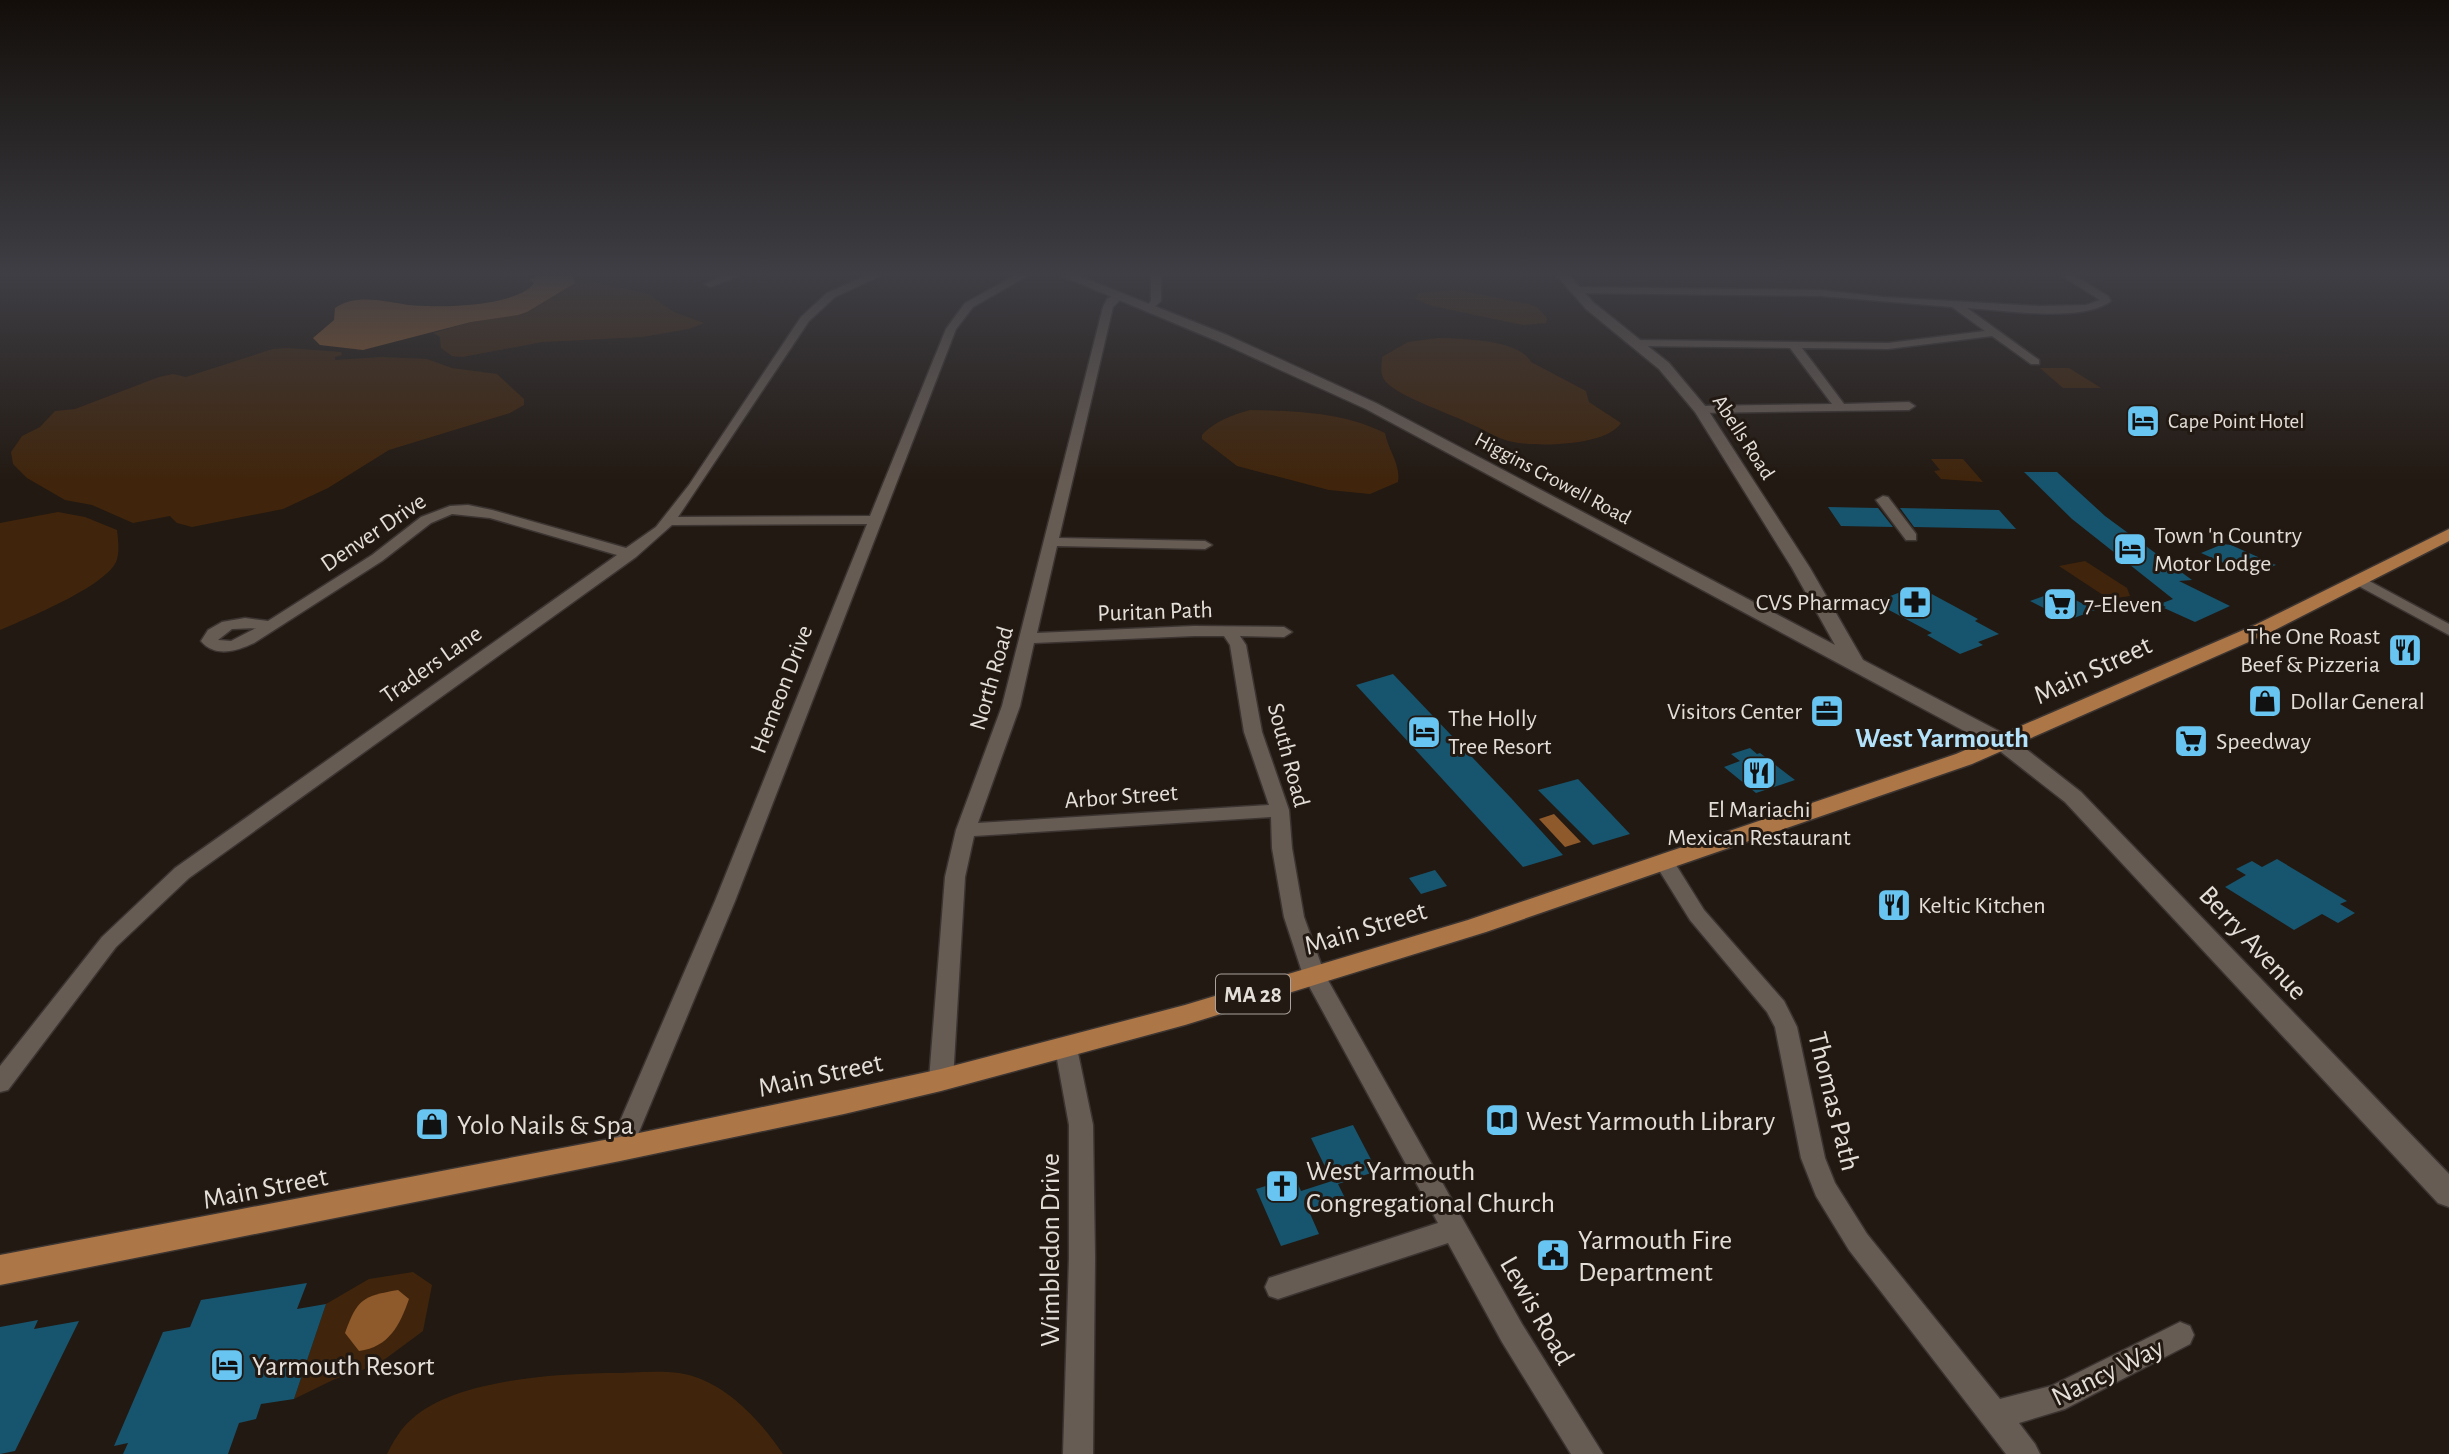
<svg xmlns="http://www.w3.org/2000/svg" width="2449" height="1454" font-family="'Alegreya Sans',sans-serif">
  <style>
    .green { fill: #40250c }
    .water { fill: #8e592b }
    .building { fill: #17546e }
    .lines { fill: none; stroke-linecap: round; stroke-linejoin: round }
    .street-casing { stroke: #3b3431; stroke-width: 3 }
    .secondary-casing { stroke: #3b3431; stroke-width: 3 }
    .primary-casing { stroke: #3b3431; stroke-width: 3 }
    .street { fill: #675c54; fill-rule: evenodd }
    .secondary { fill: #675c54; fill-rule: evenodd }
    .primary { fill: #ac7647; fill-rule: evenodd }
    .labels { text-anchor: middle; stroke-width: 6; stroke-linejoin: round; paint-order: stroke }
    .far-poi-label { font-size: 21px; fill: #e4ded9; stroke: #221912; text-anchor: start }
    .far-street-label { font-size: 21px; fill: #e4ded9; stroke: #221912 }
    .shield { fill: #221912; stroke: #aaa39d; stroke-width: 2 }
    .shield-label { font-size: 23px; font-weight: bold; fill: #e4ded9 }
    .street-label { font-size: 24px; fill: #e4ded9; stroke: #221912 }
    .poi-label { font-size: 24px; fill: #e4ded9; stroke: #221912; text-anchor: start }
    .near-street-label { font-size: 28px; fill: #e4ded9; stroke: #221912 }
    .quarter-label { font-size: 28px; font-weight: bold; fill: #b2e1fa; stroke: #221912 }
    .near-poi-label { font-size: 28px; fill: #e4ded9; stroke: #221912; text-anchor: start }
  </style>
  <rect width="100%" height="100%" fill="#221912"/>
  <!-- green -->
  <g class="green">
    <path d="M572,276L648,294L674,312L704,323L689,329L642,337L542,342L462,357L452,356L441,348L440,337L433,333L471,322L527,312L572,280Z"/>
    <path d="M1458,290L1529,304L1537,307L1547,318L1546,323L1523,325L1432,306L1415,299L1418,293Z"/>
    <path d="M1438,338C1461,339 1519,339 1531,362L1586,391L1589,402L1621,423C1606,446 1538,447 1513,442C1498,439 1487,431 1473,425C1452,414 1401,398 1386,382C1379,374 1382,366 1382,357L1408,342Z"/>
    <path d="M287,348L341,352L342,355L335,357V360L382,357L427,359L452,368L497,374L524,399V405L510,413L389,450L328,488L283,509L192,527L177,523L170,516L133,523L92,505L65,500L27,478L13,464L11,452L22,436L40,427L55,411L75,409L159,377L173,374L186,377L273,349Z"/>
    <path d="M2040,368H2069L2101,388H2063Z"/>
    <path d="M1250,410C1297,411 1342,412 1385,433C1388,450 1401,464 1398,482L1370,494L1329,490L1237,466L1202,439V435C1215,421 1232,415 1250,410Z"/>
    <path d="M1931,459H1963L1983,482L1941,479L1934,471L1940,470Z"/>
    <path d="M58,512L85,517L117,530C118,539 120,553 116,562C104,587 26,619 0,630V523Z"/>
    <path d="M2085,561L2127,588L2130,596L2109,599L2059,566Z"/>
    <path d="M413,1272L432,1285L423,1331L377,1365L335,1379L294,1399L326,1304L369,1279Z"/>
    <path d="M609,1373C631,1373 657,1370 679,1373C724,1380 759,1419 783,1454H387C393,1442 401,1428 412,1419C454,1380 553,1374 609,1373Z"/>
  </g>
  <!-- water -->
  <g class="water">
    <path d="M537,276H572L575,283L527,312L518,315L471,322L363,350L320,345L313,338L334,320L335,308C357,293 385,302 409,305C437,308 517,307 534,283L529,280Z"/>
    <path d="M1554,814L1581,842L1565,847L1539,819Z"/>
    <path d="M398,1290L409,1299C400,1325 389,1347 359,1351L345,1333C357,1299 363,1296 398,1290Z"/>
  </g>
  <!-- building -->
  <g class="building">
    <path d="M2024,472H2057L2105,516L2192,580L2179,581L2230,606L2195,622L2164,608L2166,607L2160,604L2173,599L2072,519Z"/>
    <path d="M1828,507L1878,508L1893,527L1841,526Z"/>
    <path d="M1900,508L1999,510L2016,529L1914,527Z"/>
    <path d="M2223,544L2231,545L2276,565L2251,575L2201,553Z"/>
    <path d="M1917,586L1978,619L1975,621L1999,634L1978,642L1983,645L1960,654L1927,635L1932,633L1874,602Z"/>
    <path d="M2058,591L2095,610L2074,618H2063L2030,601Z"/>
    <path d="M1393,674L1511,798L1563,855L1523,867L1356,685Z"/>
    <path d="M1750,748L1757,754L1760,753L1795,780L1756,793L1724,767L1740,761L1731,754Z"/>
    <path d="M1578,779L1595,797L1630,834L1593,845L1538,790Z"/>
    <path d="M2277,859L2347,901L2340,904L2355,913L2338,923L2322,914L2294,930L2225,887L2246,875L2236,869L2252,861L2262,867Z"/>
    <path d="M1435,870L1447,886L1421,894L1409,878Z"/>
    <path d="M1353,1125L1377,1171L1338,1184L1345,1198L1308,1209L1319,1234L1281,1246L1256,1189L1295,1177L1301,1191L1332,1181L1311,1138Z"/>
    <path d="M307,1283L297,1309L326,1304L294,1399L261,1404L256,1419L239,1423L228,1454H123L128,1443L114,1446L163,1332L190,1327L201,1300Z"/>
    <path d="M38,1320L34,1329L79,1321L15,1451L0,1454V1327Z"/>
  </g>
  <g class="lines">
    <!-- street casing -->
    <g class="street-casing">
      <g id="street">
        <path d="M723,276H738L710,287L705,284Z"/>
        <path d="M866,276H880L835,297L809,321L678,517L870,516L946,329L965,303L1014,276H1027L973,307L956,329L735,901L629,1156L620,1159L611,1156L608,1149L715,901L867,524L672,525L636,557L189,878L116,947L8,1090L0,1092V1066L102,937L175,868L617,555L490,518L452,514L431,523L382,561L254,643C237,651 215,658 201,641L208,630L222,622L245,618L268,621L372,555L421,517L450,506L468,505L492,510L626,548L656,527L689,485L801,317L827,293ZM256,628L231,641L218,640L232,629Z"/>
        <path d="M1151,276H1161V301L1150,311L1145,308L1151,301Z"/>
        <path d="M2062,276H2075L2108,296L2111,301C2082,323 2003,310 1967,308L2039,360V364H2031L1992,336L1888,349L1802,348L1844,404L1909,402L1915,406L1909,410L1697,413L1695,410L1701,406L1832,404L1790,348L1638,346L1632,343L1638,340L1888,343L1985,331L1952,307L1820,296L1574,293L1569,290L1574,287L1820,290L1884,297L2039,306L2086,305L2100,300Z"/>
        <path d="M1115,294L1124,296L1113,307L1059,538L1205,541L1212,545L1205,549L1057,546L1037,633L1194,626L1284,627L1292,632L1284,637L1240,636L1246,645L1262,732L1289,810L1292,848L1304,917L1325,975L1522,1324L1603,1454H1571L1502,1342L1448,1243L1278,1299L1269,1296L1265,1287L1269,1278L1438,1223L1303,975L1284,917L1272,848L1271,817L974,836L965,877L953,1080L949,1087L941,1089L933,1087L929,1080L945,877L956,830L1002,706L1103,307L1107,299ZM1194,636H1224L1230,645L1244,732L1269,805L978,823L1020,706L1034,643Z"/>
        <path d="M1883,496L1888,497L1916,534V540H1906L1876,500Z"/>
        <path d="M2360,576L2449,624V635L2355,584L2352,581L2355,578Z"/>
        <path d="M1664,855L1671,857L1704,910L1784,1001L1797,1027L1825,1158L1835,1183L1867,1234L2000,1399L2051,1386L2180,1322L2190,1326L2194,1335L2190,1344L2065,1409L2019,1423L2035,1444L2040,1454H2006L1849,1250L1816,1196L1801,1158L1775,1027L1767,1012L1690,920L1654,862L1657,857Z"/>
        <path d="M1066,1039L1074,1042L1077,1048L1093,1125L1095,1258L1093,1454H1063L1069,1258V1125L1055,1048L1058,1042Z"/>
      </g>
    </g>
    <!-- secondary casing -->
    <g class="secondary-casing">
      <path id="secondary" d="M1062,276H1079L1227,335L1376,403L1835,645L1792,568L1695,412L1659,369L1586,309L1557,276H1570L1594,303L1669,363L1706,407L1810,568L1863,660L2012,738L2081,792L2449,1174V1207L2438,1203L2065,802L1996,748L1366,409L1217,341Z"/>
    </g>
    <!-- primary casing -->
    <g class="primary-casing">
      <path id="primary" d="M2449,529V541L2269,633L1972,764L1486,932L1185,1025L941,1091L844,1114L620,1161L0,1285V1255L620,1137L844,1090L941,1069L1185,1005L1468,920L1956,754L2255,625Z"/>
    </g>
    <!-- street -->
    <use href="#street" class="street"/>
    <!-- secondary -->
    <use href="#secondary" class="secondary"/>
    <!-- primary -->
    <use href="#primary" class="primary"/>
  </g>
  <!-- sky -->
  <linearGradient id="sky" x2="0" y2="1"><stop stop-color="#130e0a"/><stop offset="0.57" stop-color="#3e3e44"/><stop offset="1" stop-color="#3e3e44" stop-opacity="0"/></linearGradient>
  <rect width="2449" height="480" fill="url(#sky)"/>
  <!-- icons -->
  <defs>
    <g id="hotel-square" transform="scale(1.75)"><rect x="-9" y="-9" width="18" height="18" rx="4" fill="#68c4f0" stroke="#221912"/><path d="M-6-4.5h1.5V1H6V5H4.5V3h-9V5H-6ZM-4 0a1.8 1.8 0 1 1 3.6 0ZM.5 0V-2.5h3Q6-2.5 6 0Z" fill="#111"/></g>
    <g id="pharmacy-square" transform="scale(1.75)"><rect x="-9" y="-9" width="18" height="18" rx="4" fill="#68c4f0" stroke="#221912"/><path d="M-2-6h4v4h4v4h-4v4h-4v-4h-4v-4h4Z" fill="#111"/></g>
    <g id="supermarket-square" transform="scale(1.75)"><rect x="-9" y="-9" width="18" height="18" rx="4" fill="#68c4f0" stroke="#221912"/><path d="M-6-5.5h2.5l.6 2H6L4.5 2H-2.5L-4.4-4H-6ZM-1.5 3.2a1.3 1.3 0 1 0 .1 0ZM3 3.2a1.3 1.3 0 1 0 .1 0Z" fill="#111"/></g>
    <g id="restaurant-square" transform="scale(1.75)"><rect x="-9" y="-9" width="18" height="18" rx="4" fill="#68c4f0" stroke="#221912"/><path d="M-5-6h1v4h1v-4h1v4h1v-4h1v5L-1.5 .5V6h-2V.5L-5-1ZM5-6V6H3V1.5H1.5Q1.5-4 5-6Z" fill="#111"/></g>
    <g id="shop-square" transform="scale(1.75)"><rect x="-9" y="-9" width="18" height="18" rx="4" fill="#68c4f0" stroke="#221912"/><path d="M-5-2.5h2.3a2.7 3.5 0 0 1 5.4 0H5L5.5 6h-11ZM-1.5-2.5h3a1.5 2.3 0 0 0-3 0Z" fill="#111"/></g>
    <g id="office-square" transform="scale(1.75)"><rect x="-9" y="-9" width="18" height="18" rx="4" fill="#68c4f0" stroke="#221912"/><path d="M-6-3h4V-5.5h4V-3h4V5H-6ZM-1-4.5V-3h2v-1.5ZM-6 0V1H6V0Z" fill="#111"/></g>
    <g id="library-square" transform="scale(1.75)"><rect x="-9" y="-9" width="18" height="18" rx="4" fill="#68c4f0" stroke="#221912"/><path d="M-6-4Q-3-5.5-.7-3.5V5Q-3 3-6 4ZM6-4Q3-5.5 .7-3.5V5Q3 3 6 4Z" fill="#111"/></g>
    <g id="church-square" transform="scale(1.75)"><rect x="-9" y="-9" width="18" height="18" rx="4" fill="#68c4f0" stroke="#221912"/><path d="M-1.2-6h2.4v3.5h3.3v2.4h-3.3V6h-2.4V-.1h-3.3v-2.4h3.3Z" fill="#111"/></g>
    <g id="civic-square" transform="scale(1.75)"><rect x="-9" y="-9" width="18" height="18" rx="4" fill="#68c4f0" stroke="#221912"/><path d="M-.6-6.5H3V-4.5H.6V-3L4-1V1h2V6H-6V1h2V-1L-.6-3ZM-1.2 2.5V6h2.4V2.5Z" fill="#111"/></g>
  </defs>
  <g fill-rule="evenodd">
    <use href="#hotel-square" x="2143" y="421"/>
    <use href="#hotel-square" x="2130" y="549"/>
    <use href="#pharmacy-square" x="1915" y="602"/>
    <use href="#supermarket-square" x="2060" y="604"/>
    <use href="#restaurant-square" x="2405" y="650"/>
    <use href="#shop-square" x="2265" y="701"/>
    <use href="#office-square" x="1827" y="711"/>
    <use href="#hotel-square" x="1424" y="732"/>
    <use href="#supermarket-square" x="2191" y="741"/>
    <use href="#restaurant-square" x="1759" y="773"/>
    <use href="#restaurant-square" x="1894" y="905"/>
    <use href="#library-square" x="1502" y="1120"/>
    <use href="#shop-square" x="432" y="1124"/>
    <use href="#church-square" x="1282" y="1186"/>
    <use href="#civic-square" x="1553" y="1255"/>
    <use href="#hotel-square" x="227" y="1365"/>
  </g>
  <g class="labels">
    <!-- far-poi labels -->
    <g class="far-poi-label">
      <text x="2168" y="428">Cape Point Hotel</text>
    </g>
    <!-- far-street labels -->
    <g class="far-street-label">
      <text transform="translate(1744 437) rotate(57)" y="7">Abells Road</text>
      <text transform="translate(1553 478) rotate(28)" y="7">Higgins Crowell Road</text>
    </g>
    <!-- shield labels -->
    <rect class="shield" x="1216" y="974.5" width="74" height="39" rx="5"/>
    <g class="shield-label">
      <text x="1253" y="1002">MA 28</text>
    </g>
    <!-- street labels -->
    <g class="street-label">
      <text transform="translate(373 532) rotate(-34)" y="8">Denver Drive</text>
      <text transform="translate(1155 611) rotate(-2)" y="8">Puritan Path</text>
      <text transform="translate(431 664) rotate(-35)" y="8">Traders Lane</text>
      <text transform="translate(991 678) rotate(-74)" y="8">North Road</text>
      <text transform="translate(781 689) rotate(-69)" y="8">Hemeon Drive</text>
      <text transform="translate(1289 755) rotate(75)" y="8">South Road</text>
      <text transform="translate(1121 796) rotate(-4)" y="8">Arbor Street</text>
    </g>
    <!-- poi labels -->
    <g class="poi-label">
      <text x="2154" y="543">Town 'n Country<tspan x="2154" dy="28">Motor Lodge</tspan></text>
      <text x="1890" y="610" text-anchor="end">CVS Pharmacy</text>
      <text x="2084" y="612">7-Eleven</text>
      <text x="2380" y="644" text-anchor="end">The One Roast<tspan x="2380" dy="28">Beef &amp; Pizzeria</tspan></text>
      <text x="2290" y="709">Dollar General</text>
      <text x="1802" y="719" text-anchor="end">Visitors Center</text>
      <text x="1448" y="726">The Holly<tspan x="1448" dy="28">Tree Resort</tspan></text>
      <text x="2216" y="749">Speedway</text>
      <text x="1759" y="817" text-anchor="middle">El Mariachi<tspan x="1759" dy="28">Mexican Restaurant</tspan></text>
      <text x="1918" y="913">Keltic Kitchen</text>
    </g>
    <!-- near-street labels -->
    <g class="near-street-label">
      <text transform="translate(2092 669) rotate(-25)" y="10">Main Street</text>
      <text transform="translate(1365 927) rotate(-17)" y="10">Main Street</text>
      <text transform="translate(2254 942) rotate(47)" y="10">Berry Avenue</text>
      <text transform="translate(820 1074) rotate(-12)" y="10">Main Street</text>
      <text transform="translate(1835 1101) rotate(76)" y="10">Thomas Path</text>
      <text transform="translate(265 1187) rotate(-11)" y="10">Main Street</text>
      <text transform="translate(1049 1250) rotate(-90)" y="10">Wimbledon Drive</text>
      <text transform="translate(1538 1310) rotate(60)" y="10">Lewis Road</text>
      <text transform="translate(2107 1371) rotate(-26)" y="10">Nancy Way</text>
    </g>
    <!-- quarter labels -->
    <g class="quarter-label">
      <text x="1942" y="747">West Yarmouth</text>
    </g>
    <!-- near-poi labels -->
    <g class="near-poi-label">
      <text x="1526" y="1130">West Yarmouth Library</text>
      <text x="457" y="1134">Yolo Nails &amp; Spa</text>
      <text x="1306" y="1180">West Yarmouth<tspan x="1306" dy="32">Congregational Church</tspan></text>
      <text x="1578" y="1249">Yarmouth Fire<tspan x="1578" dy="32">Department</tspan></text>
      <text x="252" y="1375">Yarmouth Resort</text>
    </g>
  </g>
</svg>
